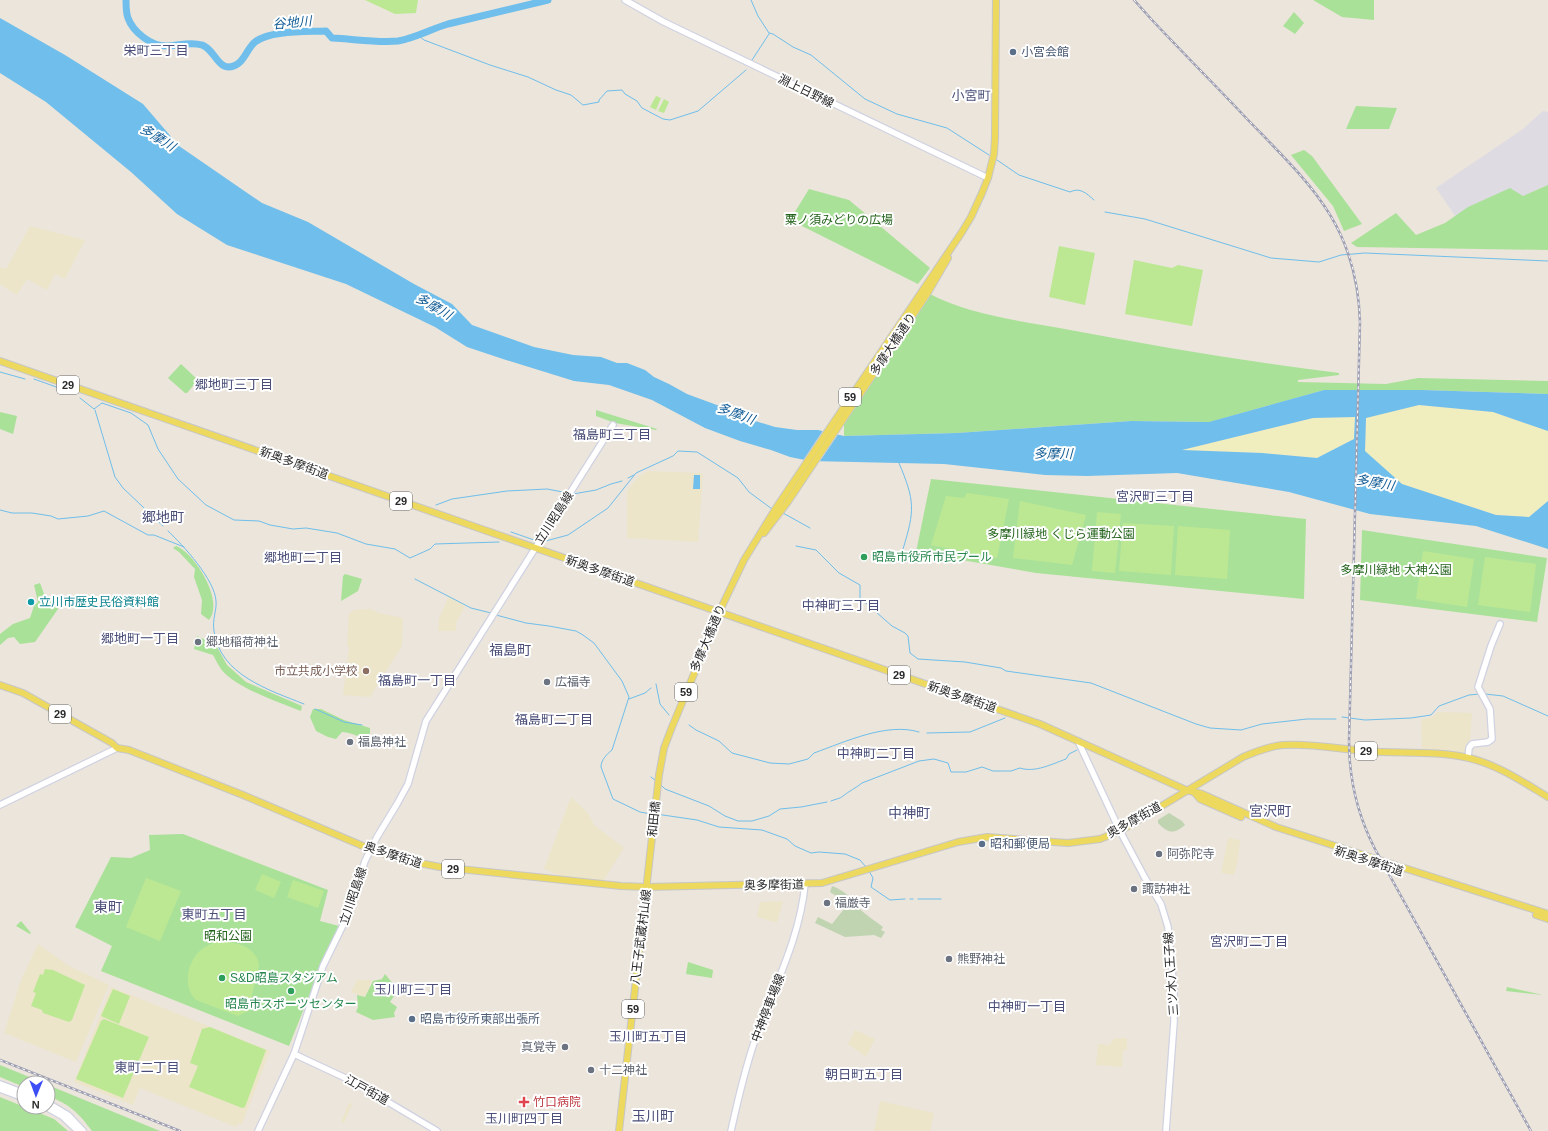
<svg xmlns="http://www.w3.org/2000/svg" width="1548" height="1131" font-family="Arial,'Noto Sans JP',sans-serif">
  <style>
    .industrial { fill: #dedbe3 }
    .education { fill: #ece5ca }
    .green { fill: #aae198 }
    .sand { fill: #f0edbe }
    .cemetery { fill: #c0d4b2 }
    .pitch { fill: #bce894 }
    .water { fill: #6fbeeb; fill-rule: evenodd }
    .pier { fill: #ebe5db }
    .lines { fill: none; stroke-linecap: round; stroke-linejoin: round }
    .stream { stroke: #6fbeeb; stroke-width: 1 }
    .river { stroke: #6fbeeb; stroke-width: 7 }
    .secondary-casing { stroke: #d0d2e2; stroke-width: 8 }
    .primary-casing { stroke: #c7c7c7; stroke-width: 8 }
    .secondary { stroke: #fff; stroke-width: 5.5 }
    .primary { stroke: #edd95e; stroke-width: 6 }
    .rail-casing { stroke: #9e9fb3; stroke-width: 2.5 }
    .rail { stroke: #fff; stroke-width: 1; stroke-dasharray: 3; stroke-linecap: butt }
    .service-dot { fill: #5c6f8a; stroke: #fff; stroke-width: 1.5 }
    .leisure-dot { fill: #2e9e5b; stroke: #fff; stroke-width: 1.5 }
    .culture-dot { fill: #0f9aa8; stroke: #fff; stroke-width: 1.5 }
    .worship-dot { fill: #6b7280; stroke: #fff; stroke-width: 1.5 }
    .education-dot { fill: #8d6e63; stroke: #fff; stroke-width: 1.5 }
    .health-dot { fill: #e0444e; stroke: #fff; stroke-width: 1.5 }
    .labels { text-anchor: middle; stroke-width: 4; stroke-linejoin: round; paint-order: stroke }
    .shield { fill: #fff; stroke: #696969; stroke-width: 1 }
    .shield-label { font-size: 11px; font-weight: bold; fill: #292929 }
    .service-label { font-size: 12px; fill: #4e5e75; stroke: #fff; text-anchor: start }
    .street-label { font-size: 12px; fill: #292929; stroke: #fff }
    .park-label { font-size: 12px; fill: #23631b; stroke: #fff }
    .leisure-label { font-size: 12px; fill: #27864d; stroke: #fff; text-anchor: start }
    .culture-label { font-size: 12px; fill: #0d838f; stroke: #fff; text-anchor: start }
    .worship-label { font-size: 12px; fill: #5b616d; stroke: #fff; text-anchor: start }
    .education-label { font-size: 12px; fill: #785e54; stroke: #fff; text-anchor: end }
    .health-label { font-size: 12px; fill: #be3a42; stroke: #fff; text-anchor: start }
    .water-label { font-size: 13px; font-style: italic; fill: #105b95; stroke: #fff }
    .neighbourhood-label { font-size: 13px; fill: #4a4e78; stroke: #fff }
    .quarter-label { font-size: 14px; fill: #4a4e78; stroke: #fff }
  </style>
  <rect width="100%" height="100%" fill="#ebe5db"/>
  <!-- industrial -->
  <path class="industrial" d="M1543,111L1548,112V185L1523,196L1458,220L1436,188L1523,129Z"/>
  <!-- education -->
  <g class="education">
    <path d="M30,226L85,240L65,279L55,274L47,290L27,279L17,295L0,284V267L6,269Z"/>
    <path d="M648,471L702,473L703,475L698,542L627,538V491L639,476Z"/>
    <path d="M449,596L465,606L456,623V631H438L439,618Z"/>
    <path d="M370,609L379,613L403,618L402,646L370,697L343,695L349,648L347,645L349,614L354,610Z"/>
    <path d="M1437,712L1472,713L1470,741L1467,742L1466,755L1443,751L1422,750L1421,722L1422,719L1433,717Z"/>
    <path d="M571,797L588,813L594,825L624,848L603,881L561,876L544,869Z"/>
    <path d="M1228,838L1240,840L1238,860L1234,875L1221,873Z"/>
    <path d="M783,901L777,923L757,917L760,902Z"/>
    <path d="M38,944L69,966L109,985L76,1062L4,1033L21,980Z"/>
    <path d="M357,980H372L365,997L351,992Z"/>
    <path d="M111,987L270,1051L242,1124H237L236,1127L140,1088L133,1105L74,1082Z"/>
    <path d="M855,1030L875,1039L866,1057L848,1044Z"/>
    <path d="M1115,1038H1127V1050H1123L1122,1067L1096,1065L1098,1044L1109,1045Z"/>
    <path d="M880,1101L934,1113L930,1131H874Z"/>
    <path d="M349,1103L352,1104L344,1123L341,1122Z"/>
  </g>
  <!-- green -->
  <g class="green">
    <path d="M1313,0H1374V20L1342,17Z"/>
    <path d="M1294,12L1304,23L1295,34L1283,26Z"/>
    <path d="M1356,106L1397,108L1389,129H1346Z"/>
    <path d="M1304,150L1312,156L1362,224L1344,231L1333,206L1291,155Z"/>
    <path d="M1548,185V250L1357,247L1351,243L1396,213L1416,235L1445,223L1468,207L1510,188L1523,196Z"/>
    <path d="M809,189L849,200L930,268L918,284L790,220Z"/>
    <path d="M928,293C971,316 1023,321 1070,330C1160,347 1249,362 1339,373V375L1298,380V382L1386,384L1418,378L1548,381V394L1422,390H1324L1210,422L1131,421L957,433L844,436V417Z"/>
    <path d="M181,364L198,380L187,393H185L168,378Z"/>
    <path d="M596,410L657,429L656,430L615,423L596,416Z"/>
    <path d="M0,412L17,416L13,434L0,429Z"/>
    <path d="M931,479L1306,519L1304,599L1036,573L916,552Z"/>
    <path d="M1362,530L1547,558L1537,622L1360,600Z"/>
    <path d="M176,546C195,553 225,602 209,620L201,614L202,600L194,577L195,569L179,552L173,548Z"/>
    <path d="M345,574L362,579L358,591L341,601L343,576Z"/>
    <path d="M40,583L46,599L55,605L58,609L35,642L20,644L14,637L8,638L0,645V634L13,624L30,618L34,606L38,602L34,585Z"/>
    <path d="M197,636L203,639L212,638L227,665L246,682L302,706L301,711C280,703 234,687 221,669C218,665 216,660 213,655L194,649Z"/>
    <path d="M313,709H321L344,720L370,728V735C361,740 352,732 342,732L336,739L328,737L316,731L310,717Z"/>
    <path d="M183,834L328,890L320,921L339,926L327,951L289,1046L101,971L112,946L75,927L111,857L131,858L150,850L149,835Z"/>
    <path d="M21,921L31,933L30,934L16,926Z"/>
    <path d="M688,962L713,970L712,978L686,974Z"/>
    <path d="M385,974L398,990L390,1002L397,1007L394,1013L395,1017L373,1020L356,1012L358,1007L357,995L365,997L373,981L382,979Z"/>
    <path d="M1507,987L1543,995L1506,991Z"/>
    <path d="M0,1065L44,1083H24V1087L0,1077Z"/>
    <path d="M48,1085L160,1131H92C79,1113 69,1104 48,1096Z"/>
    <path d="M0,1097L54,1119L68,1131H0Z"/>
  </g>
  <!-- sand -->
  <g class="sand">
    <path d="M1419,405L1493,412L1548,431V501L1529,517L1496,515L1401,484L1365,452L1366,417Z"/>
    <path d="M1355,417L1354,439L1317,458L1262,453L1181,450L1313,418Z"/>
  </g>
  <!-- cemetery -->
  <g class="cemetery">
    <path d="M1169,813L1182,821L1185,825C1173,835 1168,833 1158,823V820Z"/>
    <path d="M832,886C843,890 850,896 856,905C860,911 877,922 883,927L881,930L885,932L881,938L874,935L845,937L815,923L818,917L832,924L848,904L830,892Z"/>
  </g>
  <!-- pitch -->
  <g class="pitch">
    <path d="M365,0H418L416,13L395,14Z"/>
    <path d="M656,96L661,98L656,110L650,107Z"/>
    <path d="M664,99L669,102L664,113L658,111Z"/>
    <path d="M1059,246L1095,253L1085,305L1049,297Z"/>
    <path d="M1134,260L1172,268L1178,265L1203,270L1192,326L1125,314Z"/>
    <path d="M967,493L1009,499L997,558L931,545L946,496L964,498Z"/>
    <path d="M1020,501L1086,515L1072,565L1013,558Z"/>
    <path d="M1097,512L1121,514L1115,573L1092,571Z"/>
    <path d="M1123,523L1174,526L1171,575L1119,571Z"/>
    <path d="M1178,526L1230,530L1227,579L1175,575Z"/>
    <path d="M1423,551L1474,559L1467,607L1416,599Z"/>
    <path d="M1485,557L1536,564L1530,612L1478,605Z"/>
    <path d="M262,874L281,882L274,898L255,890Z"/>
    <path d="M146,878L181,891L160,941L126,927Z"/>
    <path d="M293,880L324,891L318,908L287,897Z"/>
    <path d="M216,942C234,940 257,946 259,966L248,1011L238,1016L196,1000C182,986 187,961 202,949C206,946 211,944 216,942Z"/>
    <path d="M45,969L53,970L85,985L72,1020L69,1022L43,1013L42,1010L31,1006L36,993L33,992L40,974L43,975Z"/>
    <path d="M113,989L130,996L119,1024L101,1016Z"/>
    <path d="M104,1019L149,1037L123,1098L76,1079L101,1021Z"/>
    <path d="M210,1027L266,1050L245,1107L242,1108L189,1087L198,1066L190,1063L202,1029Z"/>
  </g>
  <!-- water -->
  <g class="water">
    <path d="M0,18L65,55L143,104L179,146L262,203L308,222L414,284L452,304L472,325L534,347L573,355L601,357L617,363H627L645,370L654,377L669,384L687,394L725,408L739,416L775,427L797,430H818L844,436L957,433L1131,421L1209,422L1324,390H1422L1548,394V431L1493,412L1419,405L1366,418L1365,451L1402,484L1496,515L1529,517L1548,501V549L1476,526L1370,514L1289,492L1177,473L1087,476L1045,475L944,464L810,461L790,457L771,450L740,441L705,428L652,400L609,385L574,381L503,359L467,347L435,327L346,284L227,245L177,214L131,172L46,102L0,73ZM1355,417L1354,439L1317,458L1262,453L1182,450L1313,418Z"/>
    <path d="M694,475H700V489H693Z"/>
  </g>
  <!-- pier -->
  <path class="pier" d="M824,429L839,433L818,464L802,462Z"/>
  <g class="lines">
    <!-- stream -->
    <g class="stream">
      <path d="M751,0L758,16L769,33"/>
      <path d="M769,33L773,34L793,47L811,55L865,99L897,114L947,128L989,155"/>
      <path d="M418,35L424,40L490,65L528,77L556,90L571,95L583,105L599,102V100L607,91L622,90L625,94L637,101L642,108L663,119L670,120L698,111L746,70"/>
      <path d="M752,60L769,34"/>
      <path d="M997,160L1019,175L1070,192C1080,187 1086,193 1094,200"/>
      <path d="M1105,212L1145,219L1242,249L1271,258L1319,262L1341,255L1365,253L1548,261"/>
      <path d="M0,372L25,379"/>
      <path d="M34,379L73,393"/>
      <path d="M80,398L94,409L102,403L131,413L148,425L158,449L178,479L206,505L234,520L259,521L270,525L293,529L306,528L337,533L366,544L395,549L410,558L430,549L435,544L499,542"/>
      <path d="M95,410L115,477L123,488L163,526"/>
      <path d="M899,463C915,501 915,510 903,549"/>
      <path d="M628,478L634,475"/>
      <path d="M573,494L596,490L611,484L622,481"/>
      <path d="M436,505L452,499L507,491L547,489L568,493"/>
      <path d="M0,510L12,513H32L51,516L58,519L88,516L104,511L148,535H154L184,547"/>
      <path d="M783,513L810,528"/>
      <path d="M168,531C183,545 215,580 216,601C217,610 212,619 214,631C220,675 269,690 304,704"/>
      <path d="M511,532L537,541"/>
      <path d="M542,542L568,535L608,508L636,473L673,456L678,451L697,452L738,478L749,492L772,509"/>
      <path d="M796,546L816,550L839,573L860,585V598L892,626L905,633L908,636L910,653L918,659L965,662L1001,668L1006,671L1091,683L1196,724L1210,728L1241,730L1262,724L1307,719H1336"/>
      <path d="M415,579L471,608L491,613"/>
      <path d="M496,615L526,623L549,626L576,631L583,635L594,643L622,681L629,697L612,750C607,754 601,760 601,767L613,799L640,812L651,814"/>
      <path d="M656,684L660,704L669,715"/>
      <path d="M1485,694L1503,696L1548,716"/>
      <path d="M629,699L645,693L651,688"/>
      <path d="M315,709L344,722L362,725"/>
      <path d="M1342,717L1365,720L1411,718L1431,715L1439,706L1469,695L1480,694"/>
      <path d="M689,725L696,730L719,741L732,753L770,763L789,764L808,759L814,753C845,742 887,722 919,732"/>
      <path d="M927,733L970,732L1005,718"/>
      <path d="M651,777L656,781"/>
      <path d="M660,784L665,789L709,806L725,816L738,821H752L769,816L780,809L801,807L827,802"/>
      <path d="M831,801C835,799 840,799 843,796C849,791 856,788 862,783L919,761L934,759L948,763L951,772H966L982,767L993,771H1011L1020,768C1035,773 1052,764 1066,759L1069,754L1077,750"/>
      <path d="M656,814L697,820L719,827L762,830L787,839L795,846L811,853L819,852L845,854L860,860L866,867"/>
      <path d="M869,871L873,878L871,887L890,900L905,899"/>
      <path d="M910,899H913"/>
      <path d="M918,899H941"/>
    </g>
    <!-- river -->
    <path class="river" d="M126,0C126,6 126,13 128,18C133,32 151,46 166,46C178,46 190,41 202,45C213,48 217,67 229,67C244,66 246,49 255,42C270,30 306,32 326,31L332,38C354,39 377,43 398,41C415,38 431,29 448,24L548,0"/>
    <!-- secondary casing -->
    <g class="secondary-casing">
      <g id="secondary">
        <path d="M625,0L664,22L988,178"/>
        <path d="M1078,741L1120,831L1145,878L1161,904L1168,927L1174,991V1022L1166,1131"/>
        <path d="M1468,758L1469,748L1472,744L1488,742L1492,739L1490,709L1478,687L1491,646L1500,624"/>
        <path d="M0,805L117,748"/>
        <path d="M294,1054L356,1083L437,1131"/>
        <path d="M0,1084L24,1093"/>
        <path d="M0,1089L24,1098"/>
        <path d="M48,1103L68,1115L83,1131"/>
        <path d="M46,1107L62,1116L78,1131"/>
        <path d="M258,1131L294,1054L323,966L345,921L365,861L377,837L397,804L408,784L426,721L613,425"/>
        <path d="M731,1131C738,1099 745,1068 756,1037C774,987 800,938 805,884"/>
      </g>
    </g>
    <!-- primary casing -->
    <g class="primary-casing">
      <g id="primary">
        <path d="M0,361L1040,724L1186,790L1202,794L1276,827L1548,914"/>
        <path d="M764,533L787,503L927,294L948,258"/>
        <path d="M0,685L23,693L112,743L117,748L129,750L243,795L370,849L403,860L440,867L621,886L647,887L822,883L958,842L987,837L1068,843L1100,839L1120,831L1243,757C1255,752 1270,746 1283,745C1311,743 1339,749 1366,751C1399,754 1436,750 1469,758C1498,765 1523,782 1548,797"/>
        <path d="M1195,793L1200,799L1241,817"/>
        <path d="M1536,915L1548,919"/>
        <path d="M619,1131L659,775L664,748L672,727L723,604L744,560L776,508L962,232L971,217L982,193L988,178L994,154L995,138L996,0"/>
      </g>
    </g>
    <!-- secondary -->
    <use href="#secondary" class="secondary"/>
    <!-- primary -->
    <use href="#primary" class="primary"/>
    <!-- rail casing -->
    <g class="rail-casing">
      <g id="rail">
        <path d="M1134,0L1152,20C1184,54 1217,87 1249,121C1311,185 1357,226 1360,322L1349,741C1349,779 1358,816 1375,849L1531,1131"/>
        <path d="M0,1060L180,1131"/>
      </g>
    </g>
    <!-- rail -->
    <use href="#rail" class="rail"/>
  </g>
  <!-- markers -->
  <g class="service-dot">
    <circle cx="1013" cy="52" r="4"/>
    <circle cx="982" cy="844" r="4"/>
    <circle cx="412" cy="1019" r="4"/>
  </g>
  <g class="leisure-dot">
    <circle cx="864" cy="557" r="4"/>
    <circle cx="222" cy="978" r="4"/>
    <circle cx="291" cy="991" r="4"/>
  </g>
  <circle class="culture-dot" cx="31" cy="602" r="4"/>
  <g class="worship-dot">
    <circle cx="198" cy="642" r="4"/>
    <circle cx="547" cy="682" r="4"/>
    <circle cx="350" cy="742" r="4"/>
    <circle cx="1159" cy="854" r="4"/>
    <circle cx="1134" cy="889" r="4"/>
    <circle cx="827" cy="903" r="4"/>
    <circle cx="949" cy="959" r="4"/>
    <circle cx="565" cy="1047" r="4"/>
    <circle cx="591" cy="1070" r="4"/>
  </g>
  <circle class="education-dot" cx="366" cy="671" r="4"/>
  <path class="health-dot" d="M522 1096h4v4h4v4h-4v4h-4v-4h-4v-4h4z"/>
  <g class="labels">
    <!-- shield labels -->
    <g class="shield">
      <rect x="57" y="376" width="22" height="18" rx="3"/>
      <rect x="839" y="388" width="22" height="18" rx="3"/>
      <rect x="390" y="492" width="22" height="18" rx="3"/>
      <rect x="888" y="666" width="22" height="18" rx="3"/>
      <rect x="675" y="683" width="22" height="18" rx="3"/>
      <rect x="49" y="705" width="22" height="18" rx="3"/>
      <rect x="1355" y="742" width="22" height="18" rx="3"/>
      <rect x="442" y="860" width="22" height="18" rx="3"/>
      <rect x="622" y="1000" width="22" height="18" rx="3"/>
    </g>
    <g class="shield-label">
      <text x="68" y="389">29</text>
      <text x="850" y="401">59</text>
      <text x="401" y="505">29</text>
      <text x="899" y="679">29</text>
      <text x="686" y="696">59</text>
      <text x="60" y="718">29</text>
      <text x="1366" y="755">29</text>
      <text x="453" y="873">29</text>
      <text x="633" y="1013">59</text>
    </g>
    <!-- service labels -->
    <g class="service-label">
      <text x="1021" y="56">小宮会館</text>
      <text x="990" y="848">昭和郵便局</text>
      <text x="420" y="1023">昭島市役所東部出張所</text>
    </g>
    <!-- street labels -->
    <g class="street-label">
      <text transform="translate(806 91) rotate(26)" y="4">淵上日野線</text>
      <text transform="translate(893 344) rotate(-56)" y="4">多摩大橋通り</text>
      <text transform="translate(294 463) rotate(20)" y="4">新奥多摩街道</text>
      <text transform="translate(554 518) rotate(-57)" y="4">立川昭島線</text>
      <text transform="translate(600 571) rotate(19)" y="4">新奥多摩街道</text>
      <text transform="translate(708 638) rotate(-67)" y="4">多摩大橋通り</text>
      <text transform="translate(962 697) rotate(19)" y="4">新奥多摩街道</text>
      <text transform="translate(654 819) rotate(-84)" y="4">和田橋</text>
      <text transform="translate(1134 820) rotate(-29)" y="4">奥多摩街道</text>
      <text transform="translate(393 855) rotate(18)" y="4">奥多摩街道</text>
      <text transform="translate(1369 861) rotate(18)" y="4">新奥多摩街道</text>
      <text transform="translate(774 885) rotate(-1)" y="4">奥多摩街道</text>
      <text transform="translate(353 896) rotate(-71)" y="4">立川昭島線</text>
      <text transform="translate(641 937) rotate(-83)" y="4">八王子武蔵村山線</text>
      <text transform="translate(1171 974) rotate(-94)" y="4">三ツ木八王子線</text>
      <text transform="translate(768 1008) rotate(-69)" y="4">中神停車場線</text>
      <text transform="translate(367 1090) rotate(29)" y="4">江戸街道</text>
    </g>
    <!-- park labels -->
    <g class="park-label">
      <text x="839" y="224">粟ノ須みどりの広場</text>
      <text x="1061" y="538">多摩川緑地 くじら運動公園</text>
      <text x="1396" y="574">多摩川緑地 大神公園</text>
      <text x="228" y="940">昭和公園</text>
    </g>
    <!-- leisure labels -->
    <g class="leisure-label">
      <text x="872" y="561">昭島市役所市民プール</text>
      <text x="230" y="982">S&amp;D昭島スタジアム</text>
      <text x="291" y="1008" text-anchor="middle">昭島市スポーツセンター</text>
    </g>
    <!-- culture labels -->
    <g class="culture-label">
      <text x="39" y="606">立川市歴史民俗資料館</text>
    </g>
    <!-- worship labels -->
    <g class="worship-label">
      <text x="206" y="646">郷地稲荷神社</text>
      <text x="555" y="686">広福寺</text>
      <text x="358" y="746">福島神社</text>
      <text x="1167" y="858">阿弥陀寺</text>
      <text x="1142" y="893">諏訪神社</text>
      <text x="835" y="907">福厳寺</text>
      <text x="957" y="963">熊野神社</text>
      <text x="557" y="1051" text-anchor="end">真覚寺</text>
      <text x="599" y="1074">十二神社</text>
    </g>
    <!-- education labels -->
    <g class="education-label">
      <text x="358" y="675">市立共成小学校</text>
    </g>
    <!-- health labels -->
    <g class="health-label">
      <text x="533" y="1106">竹口病院</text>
    </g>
    <!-- water labels -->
    <g class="water-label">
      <text transform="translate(292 22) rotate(-5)" y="5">谷地川</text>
      <text transform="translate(158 137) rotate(32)" y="5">多摩川</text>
      <text transform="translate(434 306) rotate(30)" y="5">多摩川</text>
      <text transform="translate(736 413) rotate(20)" y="5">多摩川</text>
      <text transform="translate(1053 453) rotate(1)" y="5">多摩川</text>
      <text transform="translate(1375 482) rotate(10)" y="5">多摩川</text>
    </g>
    <!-- neighbourhood labels -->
    <g class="neighbourhood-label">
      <text x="156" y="55">栄町三丁目</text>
      <text x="971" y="100">小宮町</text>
      <text x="234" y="389">郷地町三丁目</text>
      <text x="612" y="439">福島町三丁目</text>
      <text x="1155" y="501">宮沢町三丁目</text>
      <text x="303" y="562">郷地町二丁目</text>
      <text x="841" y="610">中神町三丁目</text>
      <text x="140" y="643">郷地町一丁目</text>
      <text x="417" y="685">福島町一丁目</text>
      <text x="554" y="724">福島町二丁目</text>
      <text x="876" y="758">中神町二丁目</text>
      <text x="214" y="919">東町五丁目</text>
      <text x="1249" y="946">宮沢町二丁目</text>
      <text x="413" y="994">玉川町三丁目</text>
      <text x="1027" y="1011">中神町一丁目</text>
      <text x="648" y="1041">玉川町五丁目</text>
      <text x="147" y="1072">東町二丁目</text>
      <text x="864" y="1079">朝日町五丁目</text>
      <text x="524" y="1123">玉川町四丁目</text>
    </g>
    <!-- quarter labels -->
    <g class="quarter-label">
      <text x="163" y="522">郷地町</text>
      <text x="510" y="655">福島町</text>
      <text x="1270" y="816">宮沢町</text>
      <text x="909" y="818">中神町</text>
      <text x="108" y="912">東町</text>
      <text x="653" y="1121">玉川町</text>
    </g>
  </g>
  <!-- north arrow -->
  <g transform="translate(36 1095) rotate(181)"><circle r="19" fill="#ffffff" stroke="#a9a9a9"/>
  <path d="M0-3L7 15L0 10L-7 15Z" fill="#3d4ef5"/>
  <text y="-6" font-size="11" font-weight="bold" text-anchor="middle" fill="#292929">N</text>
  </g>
</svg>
